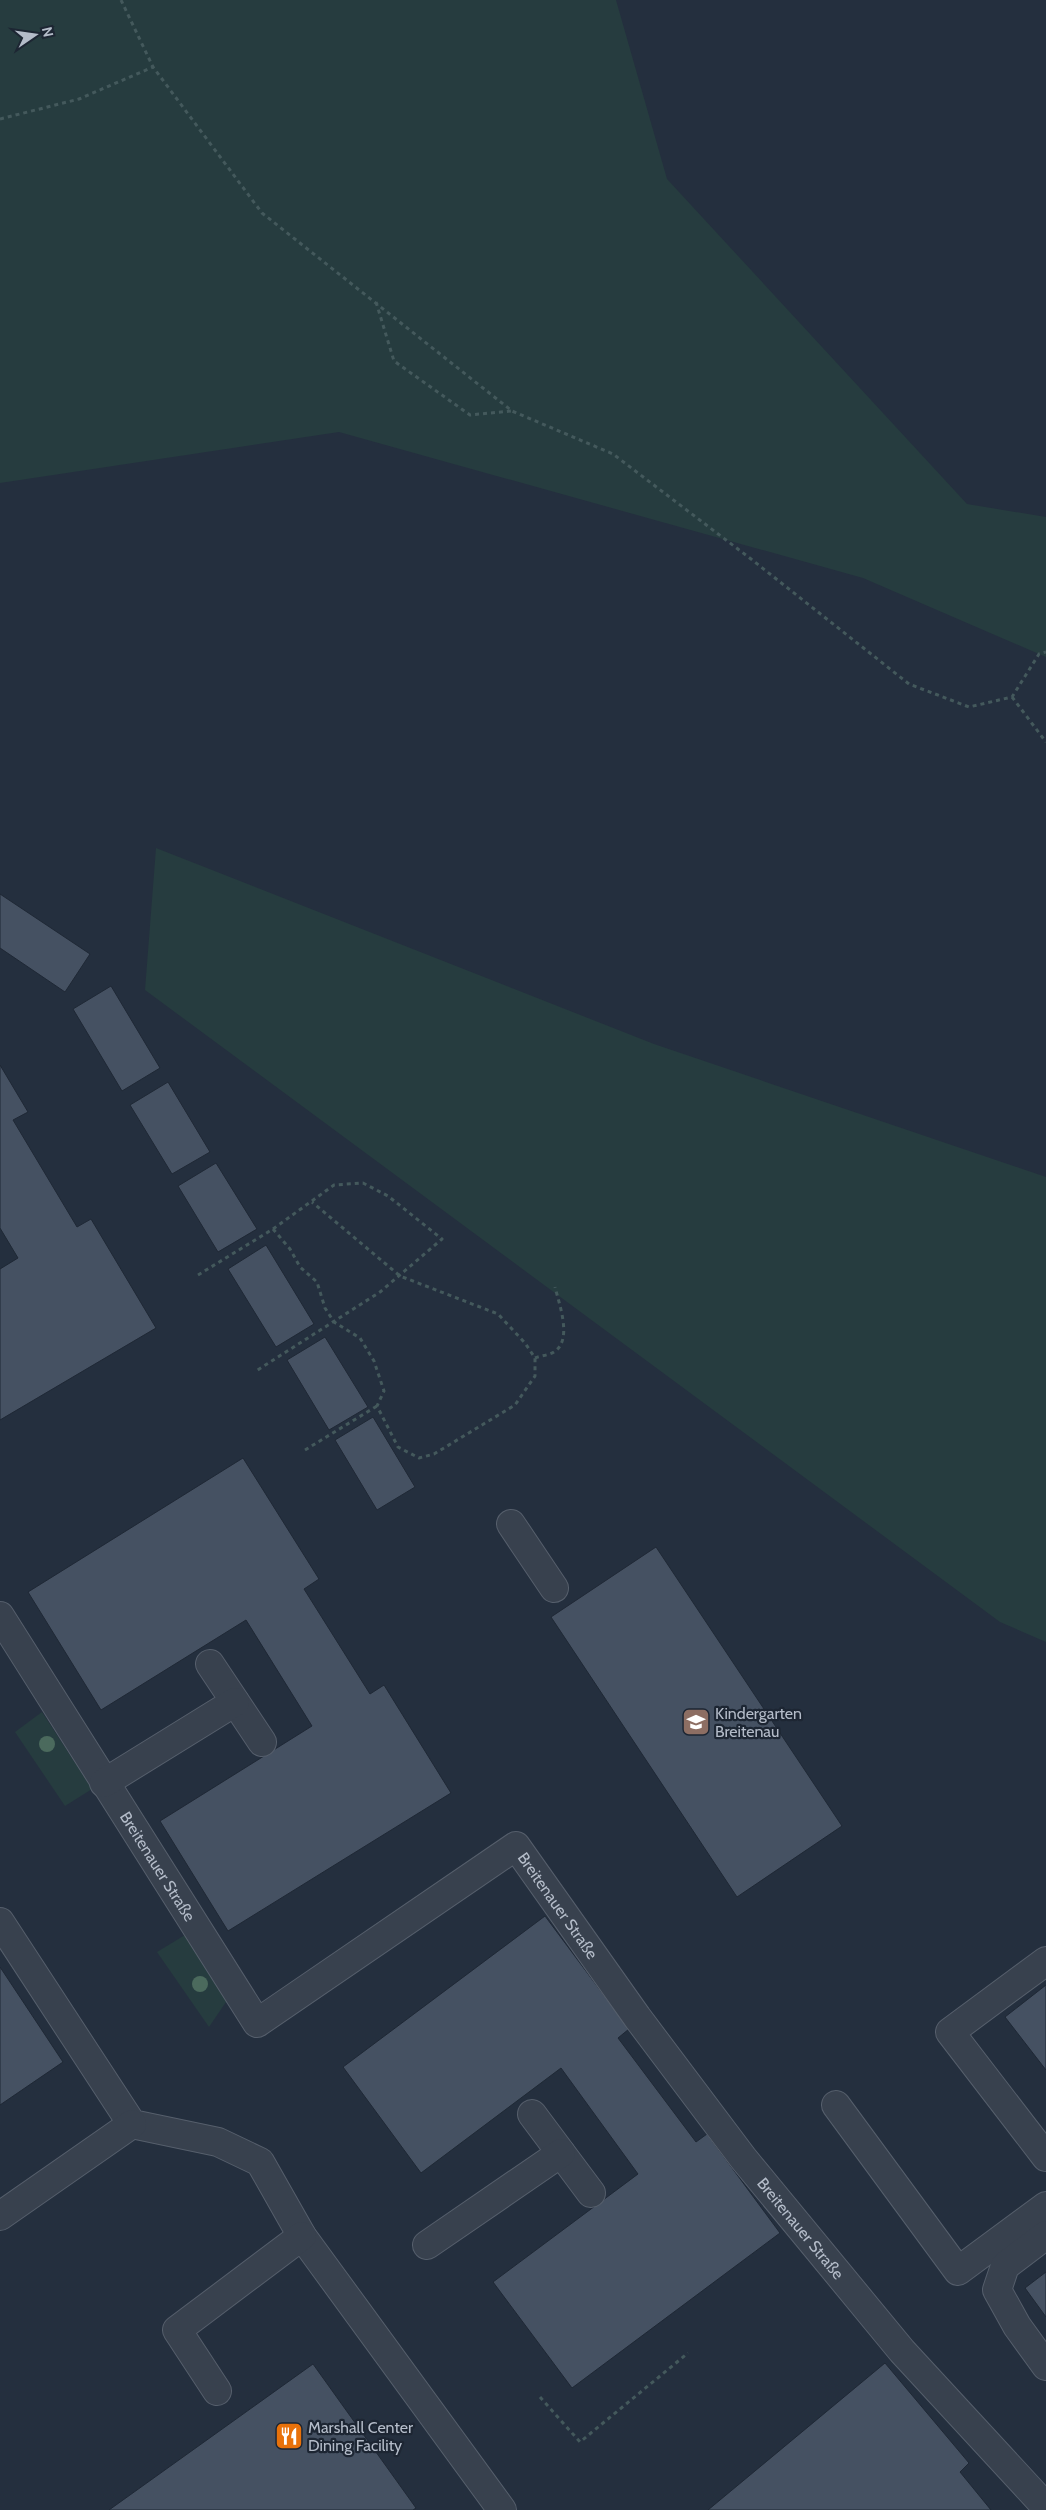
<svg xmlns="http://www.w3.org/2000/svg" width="1046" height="2510" font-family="Cabin,sans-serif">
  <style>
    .green { fill: #263c3f }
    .building { fill: #455162; stroke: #1f2835 }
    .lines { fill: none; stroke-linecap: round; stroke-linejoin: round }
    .minor-casing { stroke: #565f6c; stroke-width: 30 }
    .path { stroke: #44595c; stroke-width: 3; stroke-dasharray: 4 4; stroke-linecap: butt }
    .minor { stroke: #38414e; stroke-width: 28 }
    .tree { fill: #4b6a5d }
    .labels { text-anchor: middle; stroke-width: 4.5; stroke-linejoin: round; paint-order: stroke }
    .poi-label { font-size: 16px; fill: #b4bcc9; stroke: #1d2633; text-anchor: start }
    .street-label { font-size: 16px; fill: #b4bcc9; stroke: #1d2633 }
  </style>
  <rect width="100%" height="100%" fill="#242f3e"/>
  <!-- green -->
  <g class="green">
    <path d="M0,0H616L667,179L967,504L1046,517V657L863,578L339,432L0,483Z"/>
    <path d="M156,848L654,1044L1046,1177V1642L1000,1622L145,990Z"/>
    <path d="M42,1712L92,1789L65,1806L15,1732Z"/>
    <path d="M185,1935L228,1999L209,2027L157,1952Z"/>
  </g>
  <!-- building -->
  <g class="building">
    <path d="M0,894L90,954L65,992L0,948Z"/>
    <path d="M111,986L160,1068L122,1091L73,1009Z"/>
    <path d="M0,1065L28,1112L13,1120L77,1227L91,1219L156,1328L0,1420V1269L18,1258L0,1228Z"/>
    <path d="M168,1082L210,1152L172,1174L130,1105Z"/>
    <path d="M216,1163L257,1229L218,1252L178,1186Z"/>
    <path d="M266,1245L314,1324L276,1347L228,1269Z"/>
    <path d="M325,1337L368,1407L329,1430L287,1360Z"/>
    <path d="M373,1417L415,1487L377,1510L335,1440Z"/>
    <path d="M243,1458L319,1579L304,1589L370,1694L384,1685L451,1793L228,1931L160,1821L312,1726L246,1620L101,1710L28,1592Z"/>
    <path d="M656,1547L842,1826L737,1897L551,1617Z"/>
    <path d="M545,1916L629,2029L618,2038L696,2142L707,2134L780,2233L572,2388L493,2282L638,2174L561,2068L421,2173L343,2067Z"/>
    <path d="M0,1967L63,2062L0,2105Z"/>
    <path d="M1046,1985V2070L1005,2017Z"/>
    <path d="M1046,2272V2317L1025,2288Z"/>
    <path d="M885,2363L969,2463L960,2472L991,2510H708Z"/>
    <path d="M313,2364L416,2508L413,2510H109Z"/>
  </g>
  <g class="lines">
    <!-- minor casing -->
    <g class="minor-casing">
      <g id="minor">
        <path d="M511,1524L554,1588"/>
        <path id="s1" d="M0,1616L257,2023L516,1846L637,2017L743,2158L902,2351L1046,2507"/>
        <path d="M210,1664L262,1742"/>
        <path d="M104,1783L235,1702"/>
        <path d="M0,1922L132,2124L218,2142L260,2162L302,2236L502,2510"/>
        <path d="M1046,1961L950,2032L1046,2157"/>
        <path d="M836,2105L958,2271L1046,2206"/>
        <path d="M532,2114L591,2193"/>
        <path d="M0,2216L132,2124"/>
        <path d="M1046,2235L1005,2266L997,2290L1017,2326L1046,2366"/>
        <path d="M427,2245L561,2153"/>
        <path d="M217,2391L177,2330L302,2236"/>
      </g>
    </g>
    <!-- path -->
    <g class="path">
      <path d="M121,0L153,67L262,213L512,411L613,454L751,559L909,684L969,707L1012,697L1039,654L1046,652"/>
      <path d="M0,119L79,99L153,67"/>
      <path d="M376,302L394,361L470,415L511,411"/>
      <path d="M1012,697L1046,742"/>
      <path d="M273,1229L290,1249L300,1267L317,1282L325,1308L334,1322L360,1338L374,1361L384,1391L377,1406L398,1447L419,1458L434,1454L515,1405L535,1376V1358L525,1343L498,1314L400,1276L312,1202"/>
      <path d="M198,1275L273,1229L334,1185L363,1183L388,1196L442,1239L380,1292L256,1371"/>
      <path d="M535,1358C540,1356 549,1355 554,1352C573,1340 559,1304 555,1287"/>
      <path d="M305,1450L377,1406"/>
      <path d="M540,2397L580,2442L688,2353"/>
    </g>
    <!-- minor -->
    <use href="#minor" class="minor"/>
  </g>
  <!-- trees -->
  <g class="tree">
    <circle cx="47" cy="1744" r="8"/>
    <circle cx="200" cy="1984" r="8"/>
  </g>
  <!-- icons -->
  <defs>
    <g id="school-square" transform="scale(1.4375)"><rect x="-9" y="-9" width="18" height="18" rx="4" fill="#8d6e63" stroke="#1d2633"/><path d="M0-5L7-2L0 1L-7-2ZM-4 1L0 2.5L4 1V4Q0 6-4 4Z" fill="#fff"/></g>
    <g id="restaurant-square" transform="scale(1.4375)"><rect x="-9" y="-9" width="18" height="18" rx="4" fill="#e8710a" stroke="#1d2633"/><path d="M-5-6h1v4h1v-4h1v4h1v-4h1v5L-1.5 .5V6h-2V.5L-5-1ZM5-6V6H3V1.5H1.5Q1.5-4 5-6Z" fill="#fff"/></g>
  </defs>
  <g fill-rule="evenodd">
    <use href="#school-square" x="696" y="1722"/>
    <use href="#restaurant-square" x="289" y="2436"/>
  </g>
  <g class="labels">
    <!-- poi labels -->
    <g class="poi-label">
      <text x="715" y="1719">Kindergarten<tspan x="715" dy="18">Breitenau</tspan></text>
      <text x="308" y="2433">Marshall Center<tspan x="308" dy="18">Dining Facility</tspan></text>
    </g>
    <!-- street labels -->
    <g class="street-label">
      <text dy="6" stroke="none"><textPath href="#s1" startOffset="296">Breitenauer Straße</textPath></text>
      <text dy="6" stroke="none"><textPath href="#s1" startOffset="868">Breitenauer Straße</textPath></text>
      <text dy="6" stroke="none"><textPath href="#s1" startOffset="1272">Breitenauer Straße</textPath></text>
    </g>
  </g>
  <!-- north arrow -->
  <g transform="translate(35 35) rotate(77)" stroke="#1d2633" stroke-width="4" paint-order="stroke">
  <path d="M0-4L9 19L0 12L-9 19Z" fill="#b4bcc9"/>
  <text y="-8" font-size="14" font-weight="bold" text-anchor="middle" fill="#b4bcc9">N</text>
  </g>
</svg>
